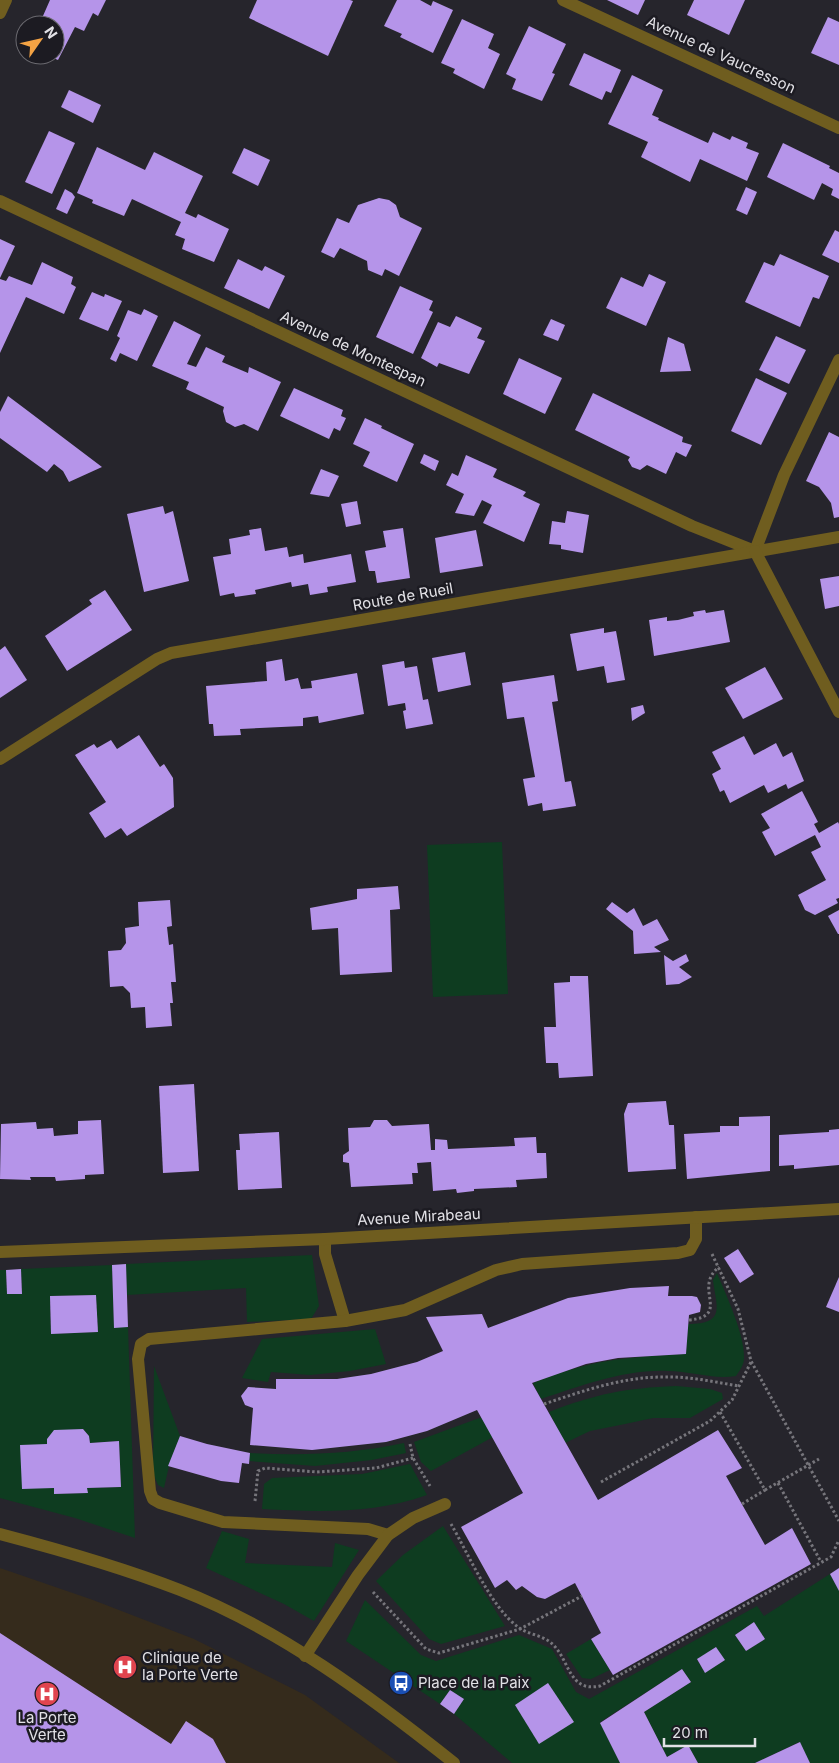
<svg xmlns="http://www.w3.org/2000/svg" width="839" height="1763" font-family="Inter,sans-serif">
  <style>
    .medical { fill: #352b1c }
    .green { fill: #0e3c20; fill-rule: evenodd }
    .building { fill: #b594e9 }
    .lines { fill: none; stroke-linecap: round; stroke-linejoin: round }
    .path { stroke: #76757b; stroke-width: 3; stroke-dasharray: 2.5 2.5; stroke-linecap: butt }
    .service { stroke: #6f5d1f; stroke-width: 12 }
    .minor { stroke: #6f5d1f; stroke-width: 12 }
    .tertiary { stroke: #6f5d1f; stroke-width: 12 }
    .labels { text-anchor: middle; stroke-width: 5; stroke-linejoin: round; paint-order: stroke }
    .street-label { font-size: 15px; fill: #e2e1e6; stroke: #1c1b22 }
    .poi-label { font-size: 15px; fill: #e2e1e6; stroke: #1c1b22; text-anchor: start }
  </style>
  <rect width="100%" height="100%" fill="#26252c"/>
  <!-- medical -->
  <path class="medical" d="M0,1568L93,1600L194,1639L305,1695L399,1763H0Z"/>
  <!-- green -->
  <g class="green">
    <path d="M502,842L508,994L433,997L427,845Z"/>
    <path d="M312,1255L319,1306L311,1319L247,1322L246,1288L127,1295L126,1264Z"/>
    <path d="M112,1265L114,1327H128L135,1538L75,1518L0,1498V1270H6L7,1294H22L21,1269ZM96,1295L98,1332L51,1334L50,1296ZM83,1429L89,1436L90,1443L119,1441L121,1487L87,1488V1493L55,1494L47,1444Z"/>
    <path d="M717,1273C726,1295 745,1335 744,1358C744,1365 740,1370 736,1376C714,1380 691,1371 668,1371C625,1369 581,1386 541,1399L533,1383C589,1360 626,1357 686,1354L688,1324C727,1324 716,1306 713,1280Z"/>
    <path d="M375,1329L386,1364L350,1371L310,1375L271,1372L268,1382L242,1378L262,1339Z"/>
    <path d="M154,1366L180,1436L169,1466L164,1488L158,1485L153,1473Z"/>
    <path d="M676,1386L710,1389L722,1393L723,1399L690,1418H653L625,1424L590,1431L565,1443L549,1412C595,1394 626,1388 676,1386Z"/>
    <path d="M482,1417L493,1437L431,1471L421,1462L414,1442Z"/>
    <path d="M404,1443L406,1453L372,1460L315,1466L249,1461L250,1453C302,1456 352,1454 404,1443Z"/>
    <path d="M410,1464L427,1495C375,1514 317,1512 262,1509L264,1484L272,1478L362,1474Z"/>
    <path d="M443,1526L505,1626L441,1644L429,1639L376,1581L403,1555Z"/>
    <path d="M222,1531L249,1539L245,1563L332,1567L335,1543L359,1550L314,1621L284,1604L206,1568Z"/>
    <path d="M830,1574L839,1591V1762L837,1763H810L799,1742L755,1763H698L688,1745L667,1757L644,1712L691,1682L682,1669L600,1722L620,1763H512L454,1714L464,1699L450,1690L440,1704L346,1641L365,1600L421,1655L436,1661L519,1635L552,1649L576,1692L589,1699L757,1606L764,1616ZM754,1622L765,1639L746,1651L735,1635ZM716,1647L724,1661L705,1672L697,1660Z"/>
    <path d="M591,1639L610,1670L591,1679L582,1678L566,1654Z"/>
  </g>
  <!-- building -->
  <g class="building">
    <path d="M50,0H106L98,16L93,13L84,31L75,27L58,60L46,55H55V25H39Z"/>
    <path d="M257,0H350L353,1L328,56L249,18Z"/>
    <path d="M397,0H420L431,6L433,1L453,10L433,53L400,37L402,34L384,26Z"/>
    <path d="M607,0H645L638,15Z"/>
    <path d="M694,0H745L729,35L687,15Z"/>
    <path d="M828,17L839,22V65L811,53Z"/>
    <path d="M462,19L494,34L488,48L500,54L484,89L453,73L455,69L441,63Z"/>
    <path d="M529,26L566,44L552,73L555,74L542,101L512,89L516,79L506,74Z"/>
    <path d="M584,53L621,70L611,93L606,91L602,100L569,85Z"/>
    <path d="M632,75L663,90L652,115L659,118L658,120L708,143L713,132L730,140L732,136L748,143L746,148L759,153L747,181L700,159L690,182L641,157L648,142L608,124Z"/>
    <path d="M69,90L101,105L93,123L61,107Z"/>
    <path d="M49,131L75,143L52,194L25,182Z"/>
    <path d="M783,143L830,166L829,168L839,173V199L831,195L833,189L822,183L814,200L767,177Z"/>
    <path d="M97,147L145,170L154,152L203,176L185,213L196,218L198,214L229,229L214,262L182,249L185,239L175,235L181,222L132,199L124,216L92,203L93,200L77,193Z"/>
    <path d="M244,148L270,160L258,186L232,173Z"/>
    <path d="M746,187L757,192L747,215L736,210Z"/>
    <path d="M65,189L72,193L75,197L67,214L56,209Z"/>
    <path d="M379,198L389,200L396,205L400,217L422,228L399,276L385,269L382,276L368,270L367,261L340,248L334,258L321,252L337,218L349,223L358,205Z"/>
    <path d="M835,230L839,232V263L822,255Z"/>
    <path d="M0,239L15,246L0,278Z"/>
    <path d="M780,254L829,276L819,299L813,297L800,327L745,302L764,262L774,266Z"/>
    <path d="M238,259L262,271L265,266L285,276L269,309L224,288Z"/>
    <path d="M42,262L73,277L71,284L76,287L64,314L26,297L0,353V279L6,281L9,276L32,285Z"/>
    <path d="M649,274L666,282L646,326L606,308L621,277L643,287Z"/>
    <path d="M400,286L433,301L429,310L433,312L413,354L376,337Z"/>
    <path d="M92,292L104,297L105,294L122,301L108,331L79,319Z"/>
    <path d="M144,309L158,316L137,361L120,353L116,362L110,359L120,338L117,336L128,310L141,315Z"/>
    <path d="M456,316L482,328L477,338L485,341L469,374L439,363L437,367L421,358L438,322L450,327Z"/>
    <path d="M551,319L565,325L558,341L543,335Z"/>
    <path d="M174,321L201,335L187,364L196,367L206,347L225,356L222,362L248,373L249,367L281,382L258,431L244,424L235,427L226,422L223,411L224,407L186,389L189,382L152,366Z"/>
    <path d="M776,336L806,350L789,384L759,370Z"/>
    <path d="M668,337L684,344L691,371L660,372Z"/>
    <path d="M519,358L562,378L545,414L503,394Z"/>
    <path d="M756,378L787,393L761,445L731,431Z"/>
    <path d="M294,388L343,410L341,416L346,418L340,431L334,428L329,439L280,416Z"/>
    <path d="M593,393L683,437L682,442L692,445L686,457L676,452L666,474L647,465L640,470L632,467L628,460L630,457L575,430Z"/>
    <path d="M8,396L24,408L102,467L69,482L63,471L54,464L47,472L0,438V412Z"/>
    <path d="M365,418L382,426L381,428L414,444L397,482L363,466L370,452L353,444Z"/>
    <path d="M829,432L839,437V517L834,518L831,503L819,487L806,481Z"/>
    <path d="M424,454L439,461L435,471L420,463Z"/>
    <path d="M466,455L497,469L493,477L526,492L523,496L540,504L524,542L483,523L492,505L482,500L474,516L455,513L464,494L446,485L452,473L458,476Z"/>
    <path d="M321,469L339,476L329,497L310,494Z"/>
    <path d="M357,501L361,524L346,527L341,504Z"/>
    <path d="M163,506L165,514L173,511L189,581L144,592L127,514Z"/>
    <path d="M567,511L589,515L583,553L561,549V545L549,544L552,521L565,523Z"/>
    <path d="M261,528L265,551L287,547L289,557L303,554L304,563L351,554L356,582L327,587L328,592L310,595L308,584L292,587L291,582L255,590L256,594L235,597L234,593L220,596L213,557L231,554L229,539L250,535L249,530Z"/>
    <path d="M403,528L410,578L377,583L375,571H369L365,551L386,547L383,531Z"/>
    <path d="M476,530L483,566L440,573L435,538Z"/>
    <path d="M839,576V606L825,609L820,579Z"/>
    <path d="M105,590L132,630L67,671L45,636L92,604L89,600Z"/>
    <path d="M705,610L706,613L724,610L730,642L654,656L649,620L667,617V621L678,620L694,616L693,612Z"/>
    <path d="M604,628V633L616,631L625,680L607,683L604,666L577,671L570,634Z"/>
    <path d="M5,646L27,680L0,698V650Z"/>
    <path d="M465,652L471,685L438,692L432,658Z"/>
    <path d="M282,659L285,681L298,678L301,689L312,688L311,681L357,673L364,714L319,723L318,716L303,718V726L240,729L241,735L214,736L213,724H209L206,686L267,681L266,662Z"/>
    <path d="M404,661L405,668L417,666L423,700L428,699L433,724L406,729L403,711L406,710L405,703L388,706L382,665Z"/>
    <path d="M765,667L783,699L743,719L725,688Z"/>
    <path d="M554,675L558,701L552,702L565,782L571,781L576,806L543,811L542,803L528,806L523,779L535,777L524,717L507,719L502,683Z"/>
    <path d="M643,705L645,713L632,721L631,708Z"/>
    <path d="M139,735L160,767L164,764L173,778L174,807L127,836L121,828L105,838L89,813L106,802L75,755L94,744L97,748L111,740L117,749Z"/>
    <path d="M744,736L754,755L776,743L783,757L792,752L804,781L788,789L786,784L768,793L764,785L730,803L724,790L720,792L712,774L721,769L712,752Z"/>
    <path d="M802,791L818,822L814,824L819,833L838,822L839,824V898L836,899L838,903L815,915L805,910L798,895L826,880L811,852L821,847L815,835L775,856L762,832L770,828L761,814Z"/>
    <path d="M398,886L400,909L390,910L392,972L340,975L338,928L312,930L310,908L357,899V889Z"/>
    <path d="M170,900L172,926L167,927L169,945L173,944L176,982H171L173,1003H170L172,1026L146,1028L145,1007L131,1008L130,993L123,986L110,987L108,951L121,950L126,943L125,928L139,926L138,902Z"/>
    <path d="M612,902L627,913L634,908L643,926L657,919L669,940L654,947L661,952L634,954L633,931L606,909Z"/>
    <path d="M839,910V934H838L828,916Z"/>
    <path d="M686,954L689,961L679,967L692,977L679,984L666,985L664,955L673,961Z"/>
    <path d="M570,976H588L593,1076L559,1078L558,1063H546L544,1027H556L554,983L570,982Z"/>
    <path d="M194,1084L199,1171L163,1173L159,1086Z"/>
    <path d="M666,1101L669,1125H674L676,1169L628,1172L624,1114L628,1103Z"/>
    <path d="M770,1116V1171L687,1179L684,1134L720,1132V1126H739V1117Z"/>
    <path d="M101,1120L104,1174L85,1175V1179L56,1181L55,1177H30L31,1180L0,1179L1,1124L36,1122L37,1129L53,1128L54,1136L78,1134V1121Z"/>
    <path d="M374,1120H387L392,1126L429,1124L431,1150H435V1139L447,1140L448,1149L515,1146L514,1138L536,1137L537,1153H546L547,1178L516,1180L517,1187L474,1189V1191L457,1193L456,1189L433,1191L431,1162L417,1163L418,1173H412L413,1184L351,1187L349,1163L343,1162V1155L349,1151L348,1128L370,1127Z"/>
    <path d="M839,1129V1165L794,1169V1165L779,1166V1135L829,1132V1130Z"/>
    <path d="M279,1132L282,1188L238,1190L236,1150H240L239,1134Z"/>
    <path d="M738,1249L754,1274L740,1283L724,1258Z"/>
    <path d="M126,1264L128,1327L114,1328L112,1265Z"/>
    <path d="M21,1269L22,1294H7L6,1270Z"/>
    <path d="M839,1277V1312L826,1307Z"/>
    <path d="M669,1286L668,1296H692L697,1297L701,1305L700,1312L689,1315L686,1354L618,1358L586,1364L532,1383L598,1500L718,1430L742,1468L726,1476L765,1545L792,1528L811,1564L613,1675L591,1639L601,1633L575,1583L545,1599L537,1597L522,1586L516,1590L507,1580L495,1588L461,1527L523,1493L477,1410L427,1431L386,1442L312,1450L250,1445L253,1408L245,1405L241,1396L248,1387L276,1389V1379H337L371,1374L417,1362L443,1351L426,1317L482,1314L488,1328L568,1298L630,1288Z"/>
    <path d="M96,1295L98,1332L51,1334L50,1296Z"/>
    <path d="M83,1429L89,1436L90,1443L119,1441L121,1487L87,1488L88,1493L54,1494V1488L22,1489L20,1445L47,1444V1439L54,1430Z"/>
    <path d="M180,1436L207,1444L250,1453L249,1464L242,1463L239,1483L221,1481L168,1466Z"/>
    <path d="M839,1568V1591L830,1574Z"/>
    <path d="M754,1622L765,1639L746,1651L735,1635Z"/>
    <path d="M0,1633L171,1744L186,1721L213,1739L226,1763H0Z"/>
    <path d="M716,1647L725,1660L705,1673L697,1659Z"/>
    <path d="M682,1669L691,1682L644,1712L667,1757L688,1745L698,1763H620L600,1723Z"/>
    <path d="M548,1683L574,1722L539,1744L515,1705Z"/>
    <path d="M450,1690L464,1699L454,1714L440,1704Z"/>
    <path d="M800,1742L810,1763H755Z"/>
  </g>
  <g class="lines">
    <!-- path -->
    <g class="path">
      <path d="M712,1254L738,1309L751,1361L839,1521"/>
      <path d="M689,1320C732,1316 692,1288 719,1267"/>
      <path d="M544,1404C583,1391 622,1377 663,1377C689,1376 714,1382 739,1386"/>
      <path d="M720,1412L765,1490L819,1459"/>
      <path d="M410,1444L413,1458L430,1486"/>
      <path d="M601,1482L710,1421L732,1400L751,1362"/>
      <path d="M778,1483L821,1562"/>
      <path d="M255,1501L258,1471L265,1468L317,1472L376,1468L413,1458"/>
      <path d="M742,1504L765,1490"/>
      <path d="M451,1524C469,1555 491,1607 518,1627C527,1634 541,1635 550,1642C570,1657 567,1693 600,1686L831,1557L839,1540"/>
      <path d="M373,1592L426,1649L439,1653L520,1629L582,1596"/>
    </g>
    <!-- service -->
    <g class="service">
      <path d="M325,1239V1254L345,1321"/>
      <path d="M388,1535L368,1529L223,1522L160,1503L153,1499L150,1491L138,1359L141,1344L149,1339L345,1321L405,1310L496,1270L522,1264L678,1253L690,1250L696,1239V1217"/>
      <path d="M305,1656L358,1575L388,1535L413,1518L445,1504"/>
    </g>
    <!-- minor -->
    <g class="minor">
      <path d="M563,0L839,128"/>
      <path d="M0,13L6,0"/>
      <path d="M0,201L692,526L755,551"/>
      <path d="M755,551L784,475L839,360"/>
      <path d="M0,759L157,659L171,653L839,537"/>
    </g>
    <!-- tertiary -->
    <g class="tertiary">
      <path d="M755,551L839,712"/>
      <path d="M0,1252L325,1239L839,1209"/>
      <path d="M0,1534C61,1550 121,1567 180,1590C280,1629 371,1697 454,1763"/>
    </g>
  </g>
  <!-- icons -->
  <defs>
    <g id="hospital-disc" transform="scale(1.25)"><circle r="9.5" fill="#e0444e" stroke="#1c1b22"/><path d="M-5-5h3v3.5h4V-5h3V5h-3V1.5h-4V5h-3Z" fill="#fff"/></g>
    <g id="bus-disc" transform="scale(1.25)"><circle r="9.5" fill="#1a4fb4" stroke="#1c1b22"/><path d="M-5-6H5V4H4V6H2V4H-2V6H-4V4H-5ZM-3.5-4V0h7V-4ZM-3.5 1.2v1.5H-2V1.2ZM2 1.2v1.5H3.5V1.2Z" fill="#fff"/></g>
  </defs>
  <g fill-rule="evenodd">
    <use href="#hospital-disc" x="125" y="1667"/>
    <use href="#bus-disc" x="401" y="1683"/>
    <use href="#hospital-disc" x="47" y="1694"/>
  </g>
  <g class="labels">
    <!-- street labels -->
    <g class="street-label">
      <text transform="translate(721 55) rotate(25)" y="5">Avenue de Vaucresson</text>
      <text transform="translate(353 349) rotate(25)" y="5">Avenue de Montespan</text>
      <text transform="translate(403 597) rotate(-10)" y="5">Route de Rueil</text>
      <text transform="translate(419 1217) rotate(-3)" y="5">Avenue Mirabeau</text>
    </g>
    <!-- poi labels -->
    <g class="poi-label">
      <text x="142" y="1663">Clinique de<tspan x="142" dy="17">la Porte Verte</tspan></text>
      <text x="418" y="1688">Place de la Paix</text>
      <text x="47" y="1723" text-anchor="middle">La Porte<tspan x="47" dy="17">Verte</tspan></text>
    </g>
  </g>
  <!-- north arrow -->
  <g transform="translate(40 40) rotate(56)"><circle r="24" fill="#1c1b22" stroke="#6b6a70"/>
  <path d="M0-4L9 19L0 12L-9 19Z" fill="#f4a344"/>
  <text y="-8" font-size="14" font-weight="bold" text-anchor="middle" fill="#e2e1e6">N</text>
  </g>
  <!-- scale -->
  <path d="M664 1738v8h91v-8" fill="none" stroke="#e2e1e6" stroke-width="2.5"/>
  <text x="672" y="1738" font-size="15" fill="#e2e1e6" stroke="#1c1b22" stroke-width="4" paint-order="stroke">20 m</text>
</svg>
